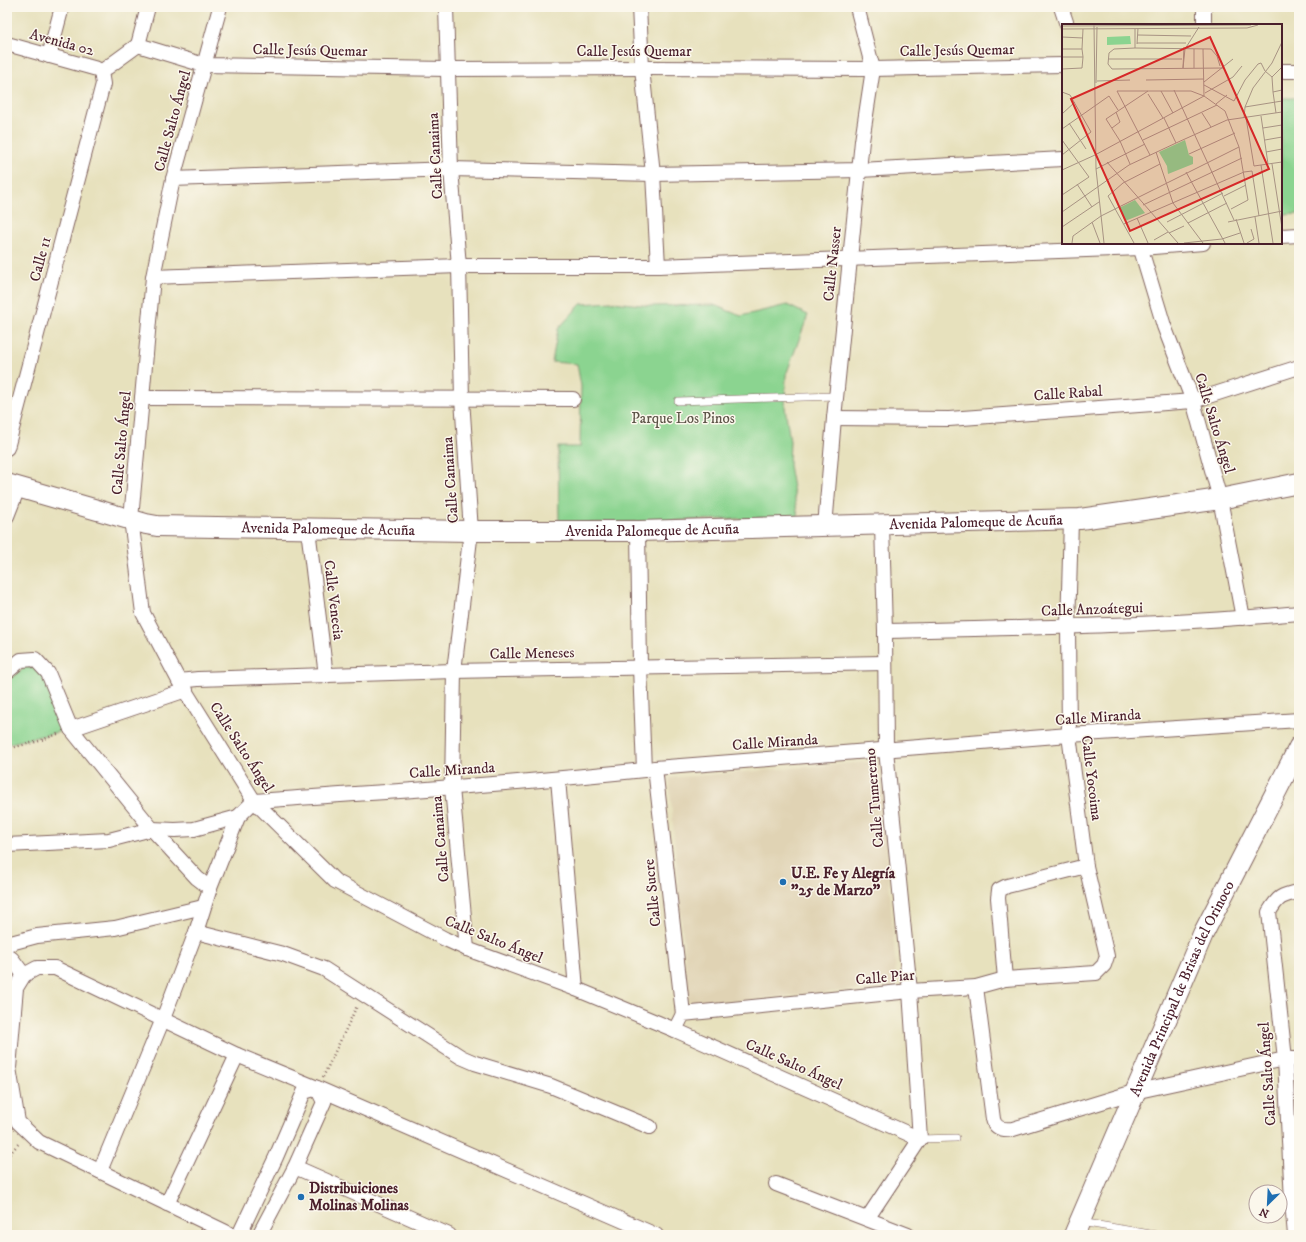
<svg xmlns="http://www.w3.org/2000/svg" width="1306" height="1242" font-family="'IM FELL DW Pica',serif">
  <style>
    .built { fill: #e0d3b4 }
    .green { fill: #8bd490; stroke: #6a7a5e }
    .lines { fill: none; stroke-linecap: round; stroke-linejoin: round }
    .lane-casing { stroke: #81635e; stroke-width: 8 }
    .street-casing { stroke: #81635e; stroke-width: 16 }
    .secondary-casing { stroke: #81635e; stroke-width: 22 }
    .path { stroke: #81635e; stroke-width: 2.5; stroke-dasharray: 1 3; stroke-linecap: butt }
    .lane { stroke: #fff; stroke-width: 7 }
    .street { stroke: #fff; stroke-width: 14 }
    .secondary { stroke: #fff; stroke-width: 20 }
    .poi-dot { fill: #1f6fb2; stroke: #fbf7ec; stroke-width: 1.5 }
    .labels { text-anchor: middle; stroke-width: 3; stroke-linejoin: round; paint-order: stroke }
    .street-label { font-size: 15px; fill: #4a1f2b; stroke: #fbf7ec }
    .park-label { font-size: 15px; fill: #5e5549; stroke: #fbf7ec }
    .poi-label { font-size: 15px; font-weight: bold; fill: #4a1f2b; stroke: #fbf7ec; text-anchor: start }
    .inset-road { fill: none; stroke: #a89383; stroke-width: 1 }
    .view { fill: #d62828; fill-opacity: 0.15; stroke: #d62828; stroke-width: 2 }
    .inset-edge { fill: none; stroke: #4a1f2b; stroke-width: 2 }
  </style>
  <rect width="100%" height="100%" fill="#fbf7ec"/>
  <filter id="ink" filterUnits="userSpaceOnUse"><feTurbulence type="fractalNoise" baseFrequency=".025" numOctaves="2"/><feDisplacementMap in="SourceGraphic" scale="8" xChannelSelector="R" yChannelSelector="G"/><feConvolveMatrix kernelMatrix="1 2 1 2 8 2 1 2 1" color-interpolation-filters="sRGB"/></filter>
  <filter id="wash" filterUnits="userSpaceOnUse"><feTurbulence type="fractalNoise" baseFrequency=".012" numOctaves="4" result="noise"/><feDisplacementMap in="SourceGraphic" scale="16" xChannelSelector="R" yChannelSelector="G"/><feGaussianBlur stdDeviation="0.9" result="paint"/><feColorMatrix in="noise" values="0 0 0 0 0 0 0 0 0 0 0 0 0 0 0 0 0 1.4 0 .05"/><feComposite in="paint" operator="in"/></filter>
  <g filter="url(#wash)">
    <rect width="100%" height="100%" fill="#e7e1bd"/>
    <!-- built -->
    <path class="built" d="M880,761L897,986L689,1005L669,778Z"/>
    <!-- green -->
    <g class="green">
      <path d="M1281,98H1299V214L1281,215Z"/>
      <path d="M612,302L652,306L714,305L741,316L787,305L808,315L786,375L785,407L790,441L789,465L798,517L559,524L558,447H580L581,386L577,364L552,362L558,329L581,304Z"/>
      <path d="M35,659L71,729L7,744V681Z"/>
    </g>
  </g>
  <g filter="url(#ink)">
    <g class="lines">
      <!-- lane casing -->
      <g class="lane-casing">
        <g id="lane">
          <path d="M678,401L836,396"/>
          <path d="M920,1139L956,1138"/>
          <path d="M1081,1222L1156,1235"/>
        </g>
      </g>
      <!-- street casing -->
      <g class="street-casing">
        <g id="street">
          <path d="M148,7L138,45L204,65L447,69L642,68L873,69L1063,65"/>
          <path d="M220,7L173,179L153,277L131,519L143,613L179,681L254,801L335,881L445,939L467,949L576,989L675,1030L920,1139"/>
          <path d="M446,7L451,169L459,266L462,399L471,531L454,671L452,788L467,949"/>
          <path d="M639,7L642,68L653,174L658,266"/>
          <path d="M1061,7L1067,25"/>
          <path d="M1204,25V7"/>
          <path d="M7,44L97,69L101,72L103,84L7,448"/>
          <path d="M49,56L62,7"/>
          <path d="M1281,71H1299"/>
          <path d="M101,72L138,45"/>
          <path d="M173,179L451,169L653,174L860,170L1063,159"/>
          <path d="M1281,236L1299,235"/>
          <path d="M1139,243L1164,326L1193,401L1220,499L1243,618"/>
          <path d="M153,277L459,266H658L1141,248L1203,243"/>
          <path d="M142,398L573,399"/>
          <path d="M834,418L949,419L1193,401L1299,367"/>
          <path d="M7,516L18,488"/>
          <path d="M882,525L885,631L886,750L910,991L920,1139"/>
          <path d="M825,527L834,418L850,259L862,141L873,69L857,7"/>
          <path d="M308,529L326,676"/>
          <path d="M638,531L640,667L644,770"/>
          <path d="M885,631C1023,628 1161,626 1299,613"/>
          <path d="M7,672L21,660L35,659L48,673L71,729L152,829L197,878L210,888"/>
          <path d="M179,681L198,679L454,671L885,663"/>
          <path d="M71,729L186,690"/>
          <path d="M655,768L683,1014"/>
          <path d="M558,779L576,989"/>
          <path d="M7,845L109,840L152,829L175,830L194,829L238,817"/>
          <path d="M196,932L283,954L324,969L461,1057L475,1063L551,1086L650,1127"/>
          <path d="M7,944L37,936L115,928L203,907"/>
          <path d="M7,955L12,959L24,975"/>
          <path d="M1005,979L998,898L999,890L1007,886L1086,866"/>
          <path d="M976,987L993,1119C995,1129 1003,1130 1013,1129L1134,1092L1285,1059H1299"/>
          <path d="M675,1030L683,1014L910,991L976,987L1005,979L1096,973L1104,965L1107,956L1086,866L1069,735L1068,627L1071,520"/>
          <path d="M295,1167L449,1235"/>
          <path d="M100,1171L163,1019L196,932L210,888L238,817L254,801C384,792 514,784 644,770L655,768L1069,735L1299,720"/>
          <path d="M776,1184L908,1235"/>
          <path d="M167,1204L237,1055"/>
          <path d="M867,1219L920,1139"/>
          <path d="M232,1235L39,1142L18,1122L9,1068L16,988L24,975L37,968H55L237,1055L317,1088L656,1235"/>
          <path d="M239,1235L276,1157L304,1092L317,1088L324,1102L295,1167L259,1235"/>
          <path d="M1295,1235L1292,1202L1285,1059L1269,912C1278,897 1281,895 1299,892"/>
        </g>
      </g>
      <!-- secondary casing -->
      <g class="secondary-casing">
        <g id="secondary">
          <path id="s1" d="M7,484L146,524L157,526L471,531H638L1080,519L1220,499L1299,483"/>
          <path id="s2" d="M1074,1235L1203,934L1299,747"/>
        </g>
      </g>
      <!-- path -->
      <g class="path">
        <path d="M7,749L39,741L60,733"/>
        <path d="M323,1077L357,1006"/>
        <path d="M7,1157L20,1142"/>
      </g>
      <!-- lane -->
      <use href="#lane" class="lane"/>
      <!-- street -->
      <use href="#street" class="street"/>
      <!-- secondary -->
      <use href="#secondary" class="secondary"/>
    </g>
  </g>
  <!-- markers -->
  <g class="poi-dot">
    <circle cx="783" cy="882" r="4"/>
    <circle cx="301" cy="1197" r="4"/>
  </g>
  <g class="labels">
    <!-- street labels -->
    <g class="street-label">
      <text transform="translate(62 42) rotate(15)" y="5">Avenida 02</text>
      <text transform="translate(310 50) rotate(1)" y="5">Calle Jesús Quemar</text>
      <text transform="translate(957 50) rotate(-1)" y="5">Calle Jesús Quemar</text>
      <text x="634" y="56">Calle Jesús Quemar</text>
      <text transform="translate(172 121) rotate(-75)" y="5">Calle Salto Ángel</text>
      <text transform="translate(435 156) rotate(-93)" y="5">Calle Canaima</text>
      <text transform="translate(40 259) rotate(-75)" y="5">Calle 11</text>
      <text transform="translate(832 264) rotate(-84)" y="5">Calle Nasser</text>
      <text transform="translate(1068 393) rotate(-4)" y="5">Calle Rabal</text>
      <text transform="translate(1215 423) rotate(73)" y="5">Calle Salto Ángel</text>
      <text transform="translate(121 443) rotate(-85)" y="5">Calle Salto Ángel</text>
      <text transform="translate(450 480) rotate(-94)" y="5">Calle Canaima</text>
      <text dy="5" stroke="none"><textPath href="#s1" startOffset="975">Avenida Palomeque de Acuña</textPath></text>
      <text dy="5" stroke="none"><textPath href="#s1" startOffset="327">Avenida Palomeque de Acuña</textPath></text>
      <text dy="5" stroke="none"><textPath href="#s1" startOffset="651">Avenida Palomeque de Acuña</textPath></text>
      <text transform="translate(334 600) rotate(83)" y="5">Calle Venecia</text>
      <text transform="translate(1092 609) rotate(-2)" y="5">Calle Anzoátegui</text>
      <text transform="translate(532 653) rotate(-1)" y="5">Calle Meneses</text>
      <text transform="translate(1098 717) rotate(-4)" y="5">Calle Miranda</text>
      <text transform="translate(775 742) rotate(-4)" y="5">Calle Miranda</text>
      <text transform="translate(242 747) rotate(57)" y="5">Calle Salto Ángel</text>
      <text transform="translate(452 770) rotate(-4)" y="5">Calle Miranda</text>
      <text transform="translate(1092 778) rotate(83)" y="5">Calle Yocoima</text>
      <text transform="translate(874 798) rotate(-95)" y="5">Calle Tumeremo</text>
      <text transform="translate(440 839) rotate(-95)" y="5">Calle Canaima</text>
      <text transform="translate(652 893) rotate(-96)" y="5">Calle Sucre</text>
      <text transform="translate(494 939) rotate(22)" y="5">Calle Salto Ángel</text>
      <text transform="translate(885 977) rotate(-5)" y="5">Calle Piar</text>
      <text dy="5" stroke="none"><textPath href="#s2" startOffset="269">Avenida Principal de Brisas del Orinoco</textPath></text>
      <text transform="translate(794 1064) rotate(24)" y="5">Calle Salto Ángel</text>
      <text transform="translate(1267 1074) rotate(-94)" y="5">Calle Salto Ángel</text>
    </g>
    <!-- park labels -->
    <g class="park-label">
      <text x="683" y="423">Parque Los Pinos</text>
    </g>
    <!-- poi labels -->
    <g class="poi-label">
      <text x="791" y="878">U.E. Fe y Alegría<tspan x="791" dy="17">"25 de Marzo"</tspan></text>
      <text x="309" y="1193">Distribuiciones<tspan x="309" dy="17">Molinas Molinas</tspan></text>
    </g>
  </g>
  <!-- overview -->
  <g transform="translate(1062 24)">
    <rect width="220" height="220" fill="#e7e1bd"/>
    <path d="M68,12L69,20L45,21V13ZM123,116L127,131L131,133V140L106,150L105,142L97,128ZM73,176L83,189L63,197L57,184Z" fill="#8bd490"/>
    <path class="inset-road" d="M32,1L34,145L42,219M0,2L189,1M0,5L185,4L196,1M73,5V24M76,11L129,12M0,13L21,14M75,19H124M75,20L76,4M0,25H20L21,33L20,44L0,45M20,25L21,5M0,33H21M46,35H120M158,42L155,32L149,25L73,24L52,25L47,29L46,40L50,45L162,44M121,44L123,25L137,3M121,44L122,23M132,44V25M210,53L211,68M210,53L220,43M84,56L142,55M35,57L68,56M142,58L171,35M34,59L35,3M142,61L172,77L183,56L196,40L199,39L203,47L210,53M112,66L172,196M55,67H129L142,72L163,87L177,123L186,176L169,185M55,67L88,131M99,67L111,89M0,68L8,71L29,108L0,131M143,69L171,53L180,42M86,70L101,94M154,80L165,71M183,83L220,77M140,89L149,103M214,89L211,68L220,66M0,90L13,78M199,92L206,140M102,94L114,119M182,94L183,83L191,64L210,39L220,18M184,94L192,142L220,138M7,99L24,125M50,104L58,98L54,88M201,104L220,101M0,105L47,72L56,86M0,116L27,153L0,171M81,116L155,81M203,116L220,113M94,128L111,179L141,219M204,128L220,125M127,130L173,109M45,138L116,219M68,140L58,117L44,95L86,67M210,140L220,204M199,141L211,219M34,145L83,120M0,146L33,131L142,72L141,25M124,148L163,219M15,160L30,183M162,172L184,161M81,181L180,134M0,188L67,141L114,119L165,96L220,88M193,193L197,219M75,194L86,219M174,195L182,219M30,198L38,219M105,198L161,169M166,198L220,187M126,199L165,179M62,200L182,148L190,147L197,192M0,203L37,178M107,209L122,202M92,216L106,208M10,219L11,212L39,192L177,123M72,219L46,172L61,159L98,140M122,219L160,215L178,209M185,219L192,215L189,205"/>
    <path class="view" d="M148,13L207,145L68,207L9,75Z"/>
    <rect width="220" height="220" class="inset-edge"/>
  </g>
  <!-- margin -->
  <rect width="1306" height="1242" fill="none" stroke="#fbf7ec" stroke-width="24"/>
  <!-- north arrow -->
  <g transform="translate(1268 1204) rotate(204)"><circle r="19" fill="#fbf7ec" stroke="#b4a19f"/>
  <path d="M0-3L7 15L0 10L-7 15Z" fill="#1f6fb2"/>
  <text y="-6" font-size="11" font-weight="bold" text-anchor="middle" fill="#4a1f2b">N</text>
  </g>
</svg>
